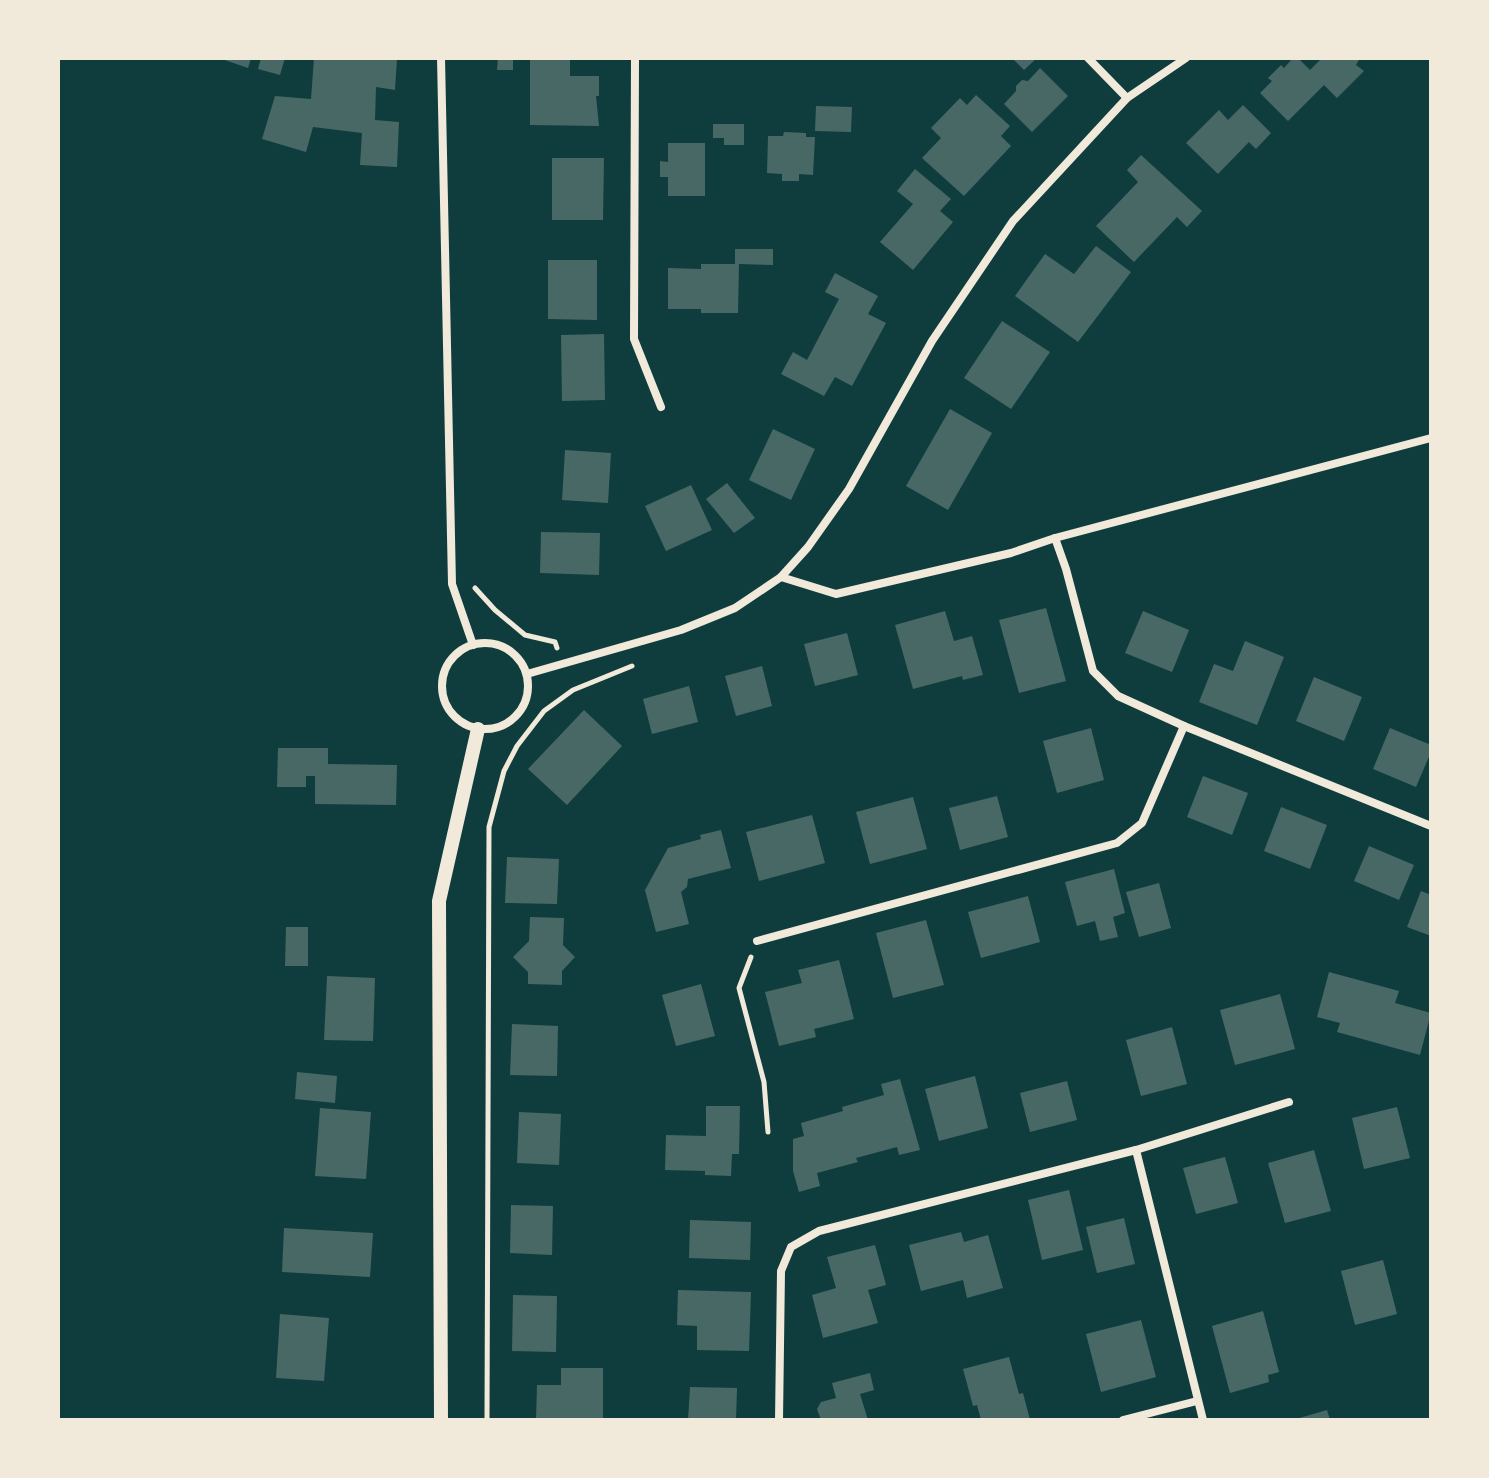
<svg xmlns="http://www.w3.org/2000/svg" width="1489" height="1478" font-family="'Titillium Web',sans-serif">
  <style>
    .building { fill: #486865 }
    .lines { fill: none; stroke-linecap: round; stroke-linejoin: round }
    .path { stroke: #f1e9da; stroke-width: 5 }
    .minor { stroke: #f1e9da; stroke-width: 8 }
    .tertiary { stroke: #f1e9da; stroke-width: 14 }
  </style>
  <rect width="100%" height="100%" fill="#0f3d3e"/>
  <!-- building -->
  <g class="building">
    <path d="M219,58H251L248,68Z"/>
    <path d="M261,58H285L280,75L258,69Z"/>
    <path d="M314,58H397L395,90L376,87L375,120L399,122L397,167L360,165L362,133L313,127L306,152L262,139L275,96L311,99Z"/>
    <path d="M498,58H513V70H497Z"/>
    <path d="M530,58H570V76H599V96H596L599,126L530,125Z"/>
    <path d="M1012,58H1037L1024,70Z"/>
    <path d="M1293,58H1298L1310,70L1322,58H1360L1356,65L1364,71L1337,98L1324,85L1288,121L1260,93L1272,81L1268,78L1281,65L1284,68Z"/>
    <path d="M1040,68L1068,96L1032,132L1004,104L1016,91V86L1022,80L1028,81Z"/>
    <path d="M976,95L1010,126L1001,136L1011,146L964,196L922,158L941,138L931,128L960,98L967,105Z"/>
    <path d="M1243,105L1271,133L1256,149L1249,142L1218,174L1186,143L1219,110L1228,120Z"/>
    <path d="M816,106L852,107L851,132L815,131Z"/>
    <path d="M713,124H744V145H724V138H713Z"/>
    <path d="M784,132L806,133V137H815L813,175L799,174V181H782V174L767,173L768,136H783Z"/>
    <path d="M668,143H705V196H668V177H660V161L668,162Z"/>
    <path d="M1141,155L1202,211L1187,227L1177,217L1134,262L1096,226L1138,182L1127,170Z"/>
    <path d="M552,158H604L603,220H552Z"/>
    <path d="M915,169L951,199L940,211L953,222L913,270L880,242L913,204L897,191Z"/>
    <path d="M1096,246L1131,272L1078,342L1015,296L1045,254L1074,274Z"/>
    <path d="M735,249H773V265L739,264L738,313H701V309H668V268L701,269V264H735Z"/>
    <path d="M548,260H597V320L548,319Z"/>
    <path d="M835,273L878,296L868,314L886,323L852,386L835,377L824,396L781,374L793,352L807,360L839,299L825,292Z"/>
    <path d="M1002,321L1050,352L1011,409L964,378Z"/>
    <path d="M604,334L605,400L562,401L561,335Z"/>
    <path d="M950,409L992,433L948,510L906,486Z"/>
    <path d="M773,429L815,449L791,500L749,480Z"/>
    <path d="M565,450L611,453L608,503L562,500Z"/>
    <path d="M727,483L755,518L734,533L706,499Z"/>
    <path d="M691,485L712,530L666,551L645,506Z"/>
    <path d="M541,532L600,533L599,575L540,573Z"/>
    <path d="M1046,608L1066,681L1019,693L999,620Z"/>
    <path d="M945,611L954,641L972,636L983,675L963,680L962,676L913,689L895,625Z"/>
    <path d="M1143,611L1189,630L1172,672L1125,653Z"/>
    <path d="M847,633L858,675L815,686L804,644Z"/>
    <path d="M1245,641L1284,657L1257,725L1199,702L1214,664L1233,671Z"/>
    <path d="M762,666L772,706L736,716L725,676Z"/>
    <path d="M1314,677L1362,697L1344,741L1296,721Z"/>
    <path d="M689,686L698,722L652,734L643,699Z"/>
    <path d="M584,710L622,746L567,805L528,769Z"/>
    <path d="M1091,728L1104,780L1057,793L1043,741Z"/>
    <path d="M1390,728L1431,745V752L1416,787L1373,769Z"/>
    <path d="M278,748H328V764L397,765L396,805L315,804V776H306V787H277Z"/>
    <path d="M1203,776L1248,793L1232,835L1187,817Z"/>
    <path d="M997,796L1008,837L960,850L949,808Z"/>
    <path d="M913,797L927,849L870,864L856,812Z"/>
    <path d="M1281,807L1327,825L1310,869L1264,851Z"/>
    <path d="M812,815L825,863L759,881L746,832Z"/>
    <path d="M721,830L731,868L688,879L687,887L681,892L689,924L656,932L645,890L668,848L701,839L700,835Z"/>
    <path d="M1369,846L1414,865L1399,900L1354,881Z"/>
    <path d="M507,857L559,859L557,904L505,903Z"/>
    <path d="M1114,869L1125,913L1113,917L1118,937L1100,941L1095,921L1077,926L1065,882Z"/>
    <path d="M1159,883L1171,928L1139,937L1126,892Z"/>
    <path d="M1421,891L1431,895V936L1407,927Z"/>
    <path d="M1028,896L1040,942L981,958L968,912Z"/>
    <path d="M530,917L564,918L563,945L575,957L562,971V985L528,984V972L513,957L529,941Z"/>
    <path d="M926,920L944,985L893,998L876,933Z"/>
    <path d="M286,927H308V966H285Z"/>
    <path d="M839,960L854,1019L814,1029L816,1037L779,1046L765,992L802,983L798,970Z"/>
    <path d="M1329,972L1399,991L1395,1003L1431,1013L1420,1055L1337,1032L1340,1023L1317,1017Z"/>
    <path d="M327,976L375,978L373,1041L324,1040Z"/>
    <path d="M701,984L715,1036L676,1046L662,995Z"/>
    <path d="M1280,994L1295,1049L1235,1065L1220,1010Z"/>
    <path d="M512,1024L558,1026L557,1076L510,1075Z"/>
    <path d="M1172,1027L1187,1084L1141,1096L1126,1040Z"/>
    <path d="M297,1072L337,1076L335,1103L295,1099Z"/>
    <path d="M975,1076L988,1128L939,1141L925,1089Z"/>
    <path d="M900,1079L920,1150L899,1155L897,1147L856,1158L858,1162L817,1173L820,1186L799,1192L793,1171V1139L804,1136L801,1123L843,1111L842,1107L884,1095L881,1084Z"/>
    <path d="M1067,1081L1077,1120L1030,1132L1020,1093Z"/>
    <path d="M706,1106H740L739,1154H732L731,1176L705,1175V1171L665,1170L666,1135L706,1136Z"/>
    <path d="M1397,1107L1410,1158L1364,1169L1352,1118Z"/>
    <path d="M320,1108L371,1112L366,1179L315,1176Z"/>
    <path d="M519,1112L561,1114L559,1165L517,1163Z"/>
    <path d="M1314,1150L1331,1211L1285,1223L1268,1163Z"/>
    <path d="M1225,1157L1238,1203L1196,1214L1183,1168Z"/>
    <path d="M1069,1190L1083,1250L1042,1260L1028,1200Z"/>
    <path d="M511,1205L553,1206L552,1255L510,1253Z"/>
    <path d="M1124,1218L1135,1264L1097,1273L1086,1227Z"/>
    <path d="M690,1220L751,1222L750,1260L689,1258Z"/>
    <path d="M284,1228L373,1233L370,1277L282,1272Z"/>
    <path d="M961,1232L964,1242L988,1235L1003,1288L967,1298L963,1280L921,1291L909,1245Z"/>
    <path d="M875,1245L886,1285L868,1290L878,1323L823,1338L812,1295L836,1288L827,1257Z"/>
    <path d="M1383,1260L1397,1314L1355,1325L1341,1271Z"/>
    <path d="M678,1290L751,1292L749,1351L697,1350V1326L677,1325Z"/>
    <path d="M513,1295L557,1296L556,1352L512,1351Z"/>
    <path d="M1263,1311L1279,1372L1268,1375L1269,1382L1230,1393L1212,1326Z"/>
    <path d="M280,1314L329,1318L324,1381L276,1378Z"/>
    <path d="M1141,1320L1156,1377L1101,1392L1086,1334Z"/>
    <path d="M1009,1357L1019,1394L1023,1393L1030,1420H981L977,1405L973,1406L963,1369Z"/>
    <path d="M561,1368H603V1420H536L537,1385H561Z"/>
    <path d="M870,1373L874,1390L860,1394L868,1420H821L817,1409L821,1402L836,1398L832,1383Z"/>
    <path d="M690,1387L737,1388L736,1420H688Z"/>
    <path d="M1327,1410L1330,1420H1296V1419Z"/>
  </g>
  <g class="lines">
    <!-- path -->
    <g class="path">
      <path d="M475,588L495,610L525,635L555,642L557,648"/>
      <path d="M751,957L739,988L764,1082L768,1132"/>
      <path d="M487,1420L489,827L504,771L517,746L544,711L573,690L632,666"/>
    </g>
    <!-- minor -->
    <g class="minor">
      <path d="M441,58L452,584L473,645"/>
      <path d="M635,58L634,339L661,407"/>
      <path d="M1088,58L1127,98"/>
      <path d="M1055,538L1066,569L1093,671L1118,696L1184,726L1431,826"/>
      <path d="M781,577L836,594L1011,553L1055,538L1431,438"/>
      <circle cx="485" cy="686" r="43"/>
      <path d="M527,674L681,630L735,608L781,577L808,547L849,489L932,341L1013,221L1127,98L1186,58"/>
      <path d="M757,941L1117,843L1142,823L1184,726"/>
      <path d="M1136,1150L1203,1420"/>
      <path d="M779,1420L781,1271L791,1247L819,1231L1136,1150L1289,1102"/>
      <path d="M1123,1420L1197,1401"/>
    </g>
    <!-- tertiary -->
    <path class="tertiary" d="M441,1420L439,901L478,729"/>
  </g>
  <!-- border -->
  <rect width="1489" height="1478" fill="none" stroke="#f1e9da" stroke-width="120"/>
</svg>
